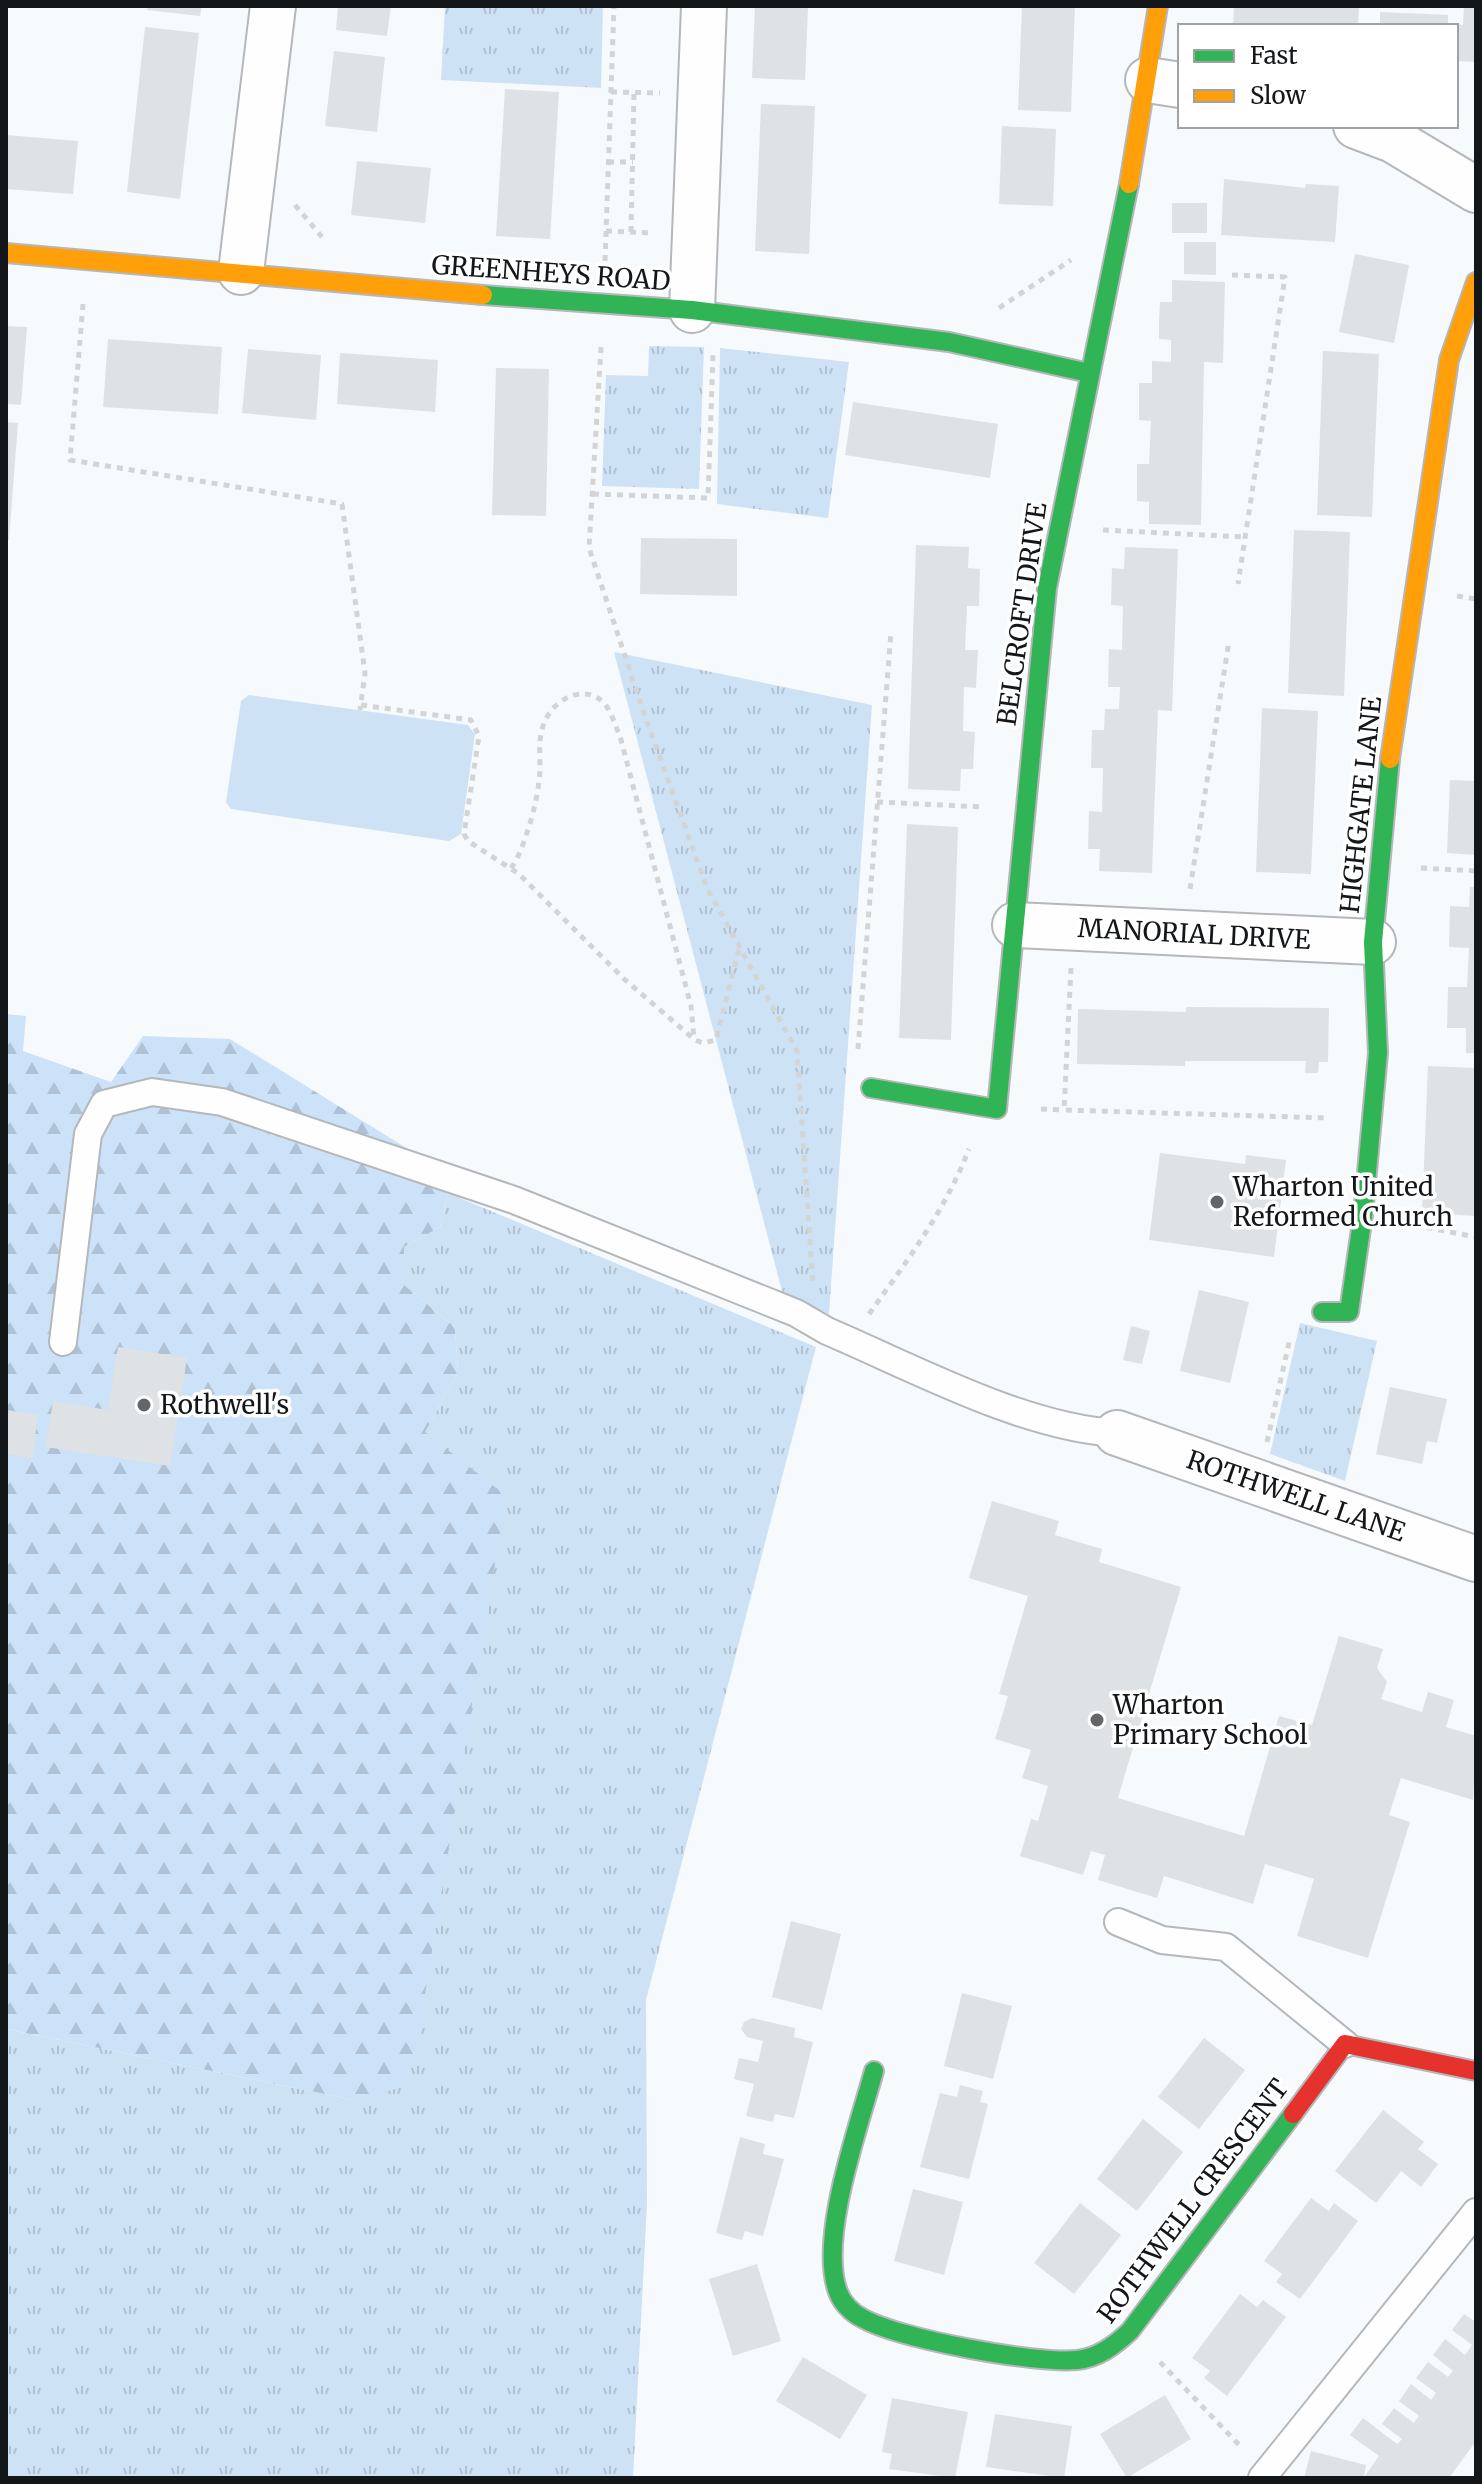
<svg xmlns="http://www.w3.org/2000/svg" width="1482" height="2484" font-family="Merriweather,serif">
  <style>
    .grass { fill: url(#grass-tufts) }
    .forest { fill: url(#forest-firs) }
    .pitch { fill: #cee2f6 }
    .building { fill: #dfe2e5 }
    .lines { fill: none; stroke-linecap: round; stroke-linejoin: round }
    .lane-casing { stroke: #b5b7ba; stroke-width: 30 }
    .street-casing { stroke: #b5b7ba; stroke-width: 48 }
    .fast-casing { stroke: #b5b7ba; stroke-width: 22 }
    .slow-casing { stroke: #b5b7ba; stroke-width: 22 }
    .jam-casing { stroke: #b5b7ba; stroke-width: 22 }
    .path { stroke: #d3d5d5; stroke-width: 5; stroke-dasharray: 6 6; stroke-linecap: butt }
    .lane { stroke: #fefeff; stroke-width: 26 }
    .street { stroke: #fefeff; stroke-width: 44 }
    .fast { stroke: #30b455; stroke-width: 18 }
    .slow { stroke: #ff9f0a; stroke-width: 18 }
    .jam { stroke: #e5322d; stroke-width: 18 }
    .poi-dot { fill: #636669; stroke: #fff; stroke-width: 3 }
    .labels { text-anchor: middle; stroke-width: 7; stroke-linejoin: round; paint-order: stroke }
    .street-label { font-size: 26px; fill: #141719; stroke: #fff }
    .poi-label { font-size: 26px; fill: #141719; stroke: #fff; text-anchor: start }
  </style>
  <defs>
    <pattern id="grass-tufts" width="24" height="20" patternUnits="userSpaceOnUse" patternTransform="scale(2)"><rect width="24" height="20" fill="#cee2f6"/><path d="M3 7l-1-3M5 7V3M7 7l1-3M15 17l-1-3M17 17v-4M19 17l1-3" fill="none" stroke="#b0c1d2"/></pattern>
    <pattern id="forest-firs" width="22" height="20" patternUnits="userSpaceOnUse" patternTransform="scale(2)"><rect width="22" height="20" fill="#cce2f9"/><path d="M5 1l3.5 6h-7zM16 11l3.5 6h-7z" fill="#aec1d5"/></pattern>
  </defs>
  <rect width="100%" height="100%" fill="#f7fafd"/>
  <!-- grass -->
  <g class="grass">
    <path d="M445,6H603L601,88L441,80Z"/>
    <path d="M649,346L704,347L699,489L602,486L606,375L648,376Z"/>
    <path d="M720,348L849,362L828,518L717,504Z"/>
    <path d="M614,652L872,705L829,1314L783,1295Z"/>
    <path d="M448,1193L816,1347L646,2000L647,2204L633,2478H6V2029L354,2100L425,1432L458,1372L455,1327L404,1285V1247L440,1227Z"/>
    <path d="M1300,1323L1377,1341L1345,1481L1270,1454Z"/>
  </g>
  <!-- forest -->
  <path class="forest" d="M6,1014L26,1016L23,1051L111,1082L143,1036L230,1039L421,1157L448,1193L440,1227L404,1247V1285L455,1327L458,1372L425,1432L506,1496L415,2056L395,2089L354,2100L6,2029Z"/>
  <!-- pitch -->
  <path class="pitch" d="M249,695L468,725L475,734L461,834L449,841L231,809L226,802L241,701Z"/>
  <!-- building -->
  <g class="building">
    <path d="M148,6H202L200,16L147,10Z"/>
    <path d="M338,6H391L387,36L336,30Z"/>
    <path d="M755,6L808,7L805,80L752,78Z"/>
    <path d="M1022,6H1075L1071,112L1018,110Z"/>
    <path d="M1234,6H1359L1358,26H1233Z"/>
    <path d="M1464,6H1476V62L1456,61V24L1463,25Z"/>
    <path d="M1380,12L1448,15V26H1380Z"/>
    <path d="M145,27L199,33L180,199L127,192Z"/>
    <path d="M334,51L385,57L377,132L325,126Z"/>
    <path d="M505,89L559,92L550,239L496,236Z"/>
    <path d="M761,104L815,106L809,254L755,251Z"/>
    <path d="M1002,126L1056,129L1053,206L999,204Z"/>
    <path d="M6,135L78,141L73,194L6,189Z"/>
    <path d="M357,161L431,168L425,223L351,215Z"/>
    <path d="M1224,179L1305,188L1306,184L1339,186L1335,242L1221,235Z"/>
    <rect x="1172" y="203" width="35" height="30"/>
    <path d="M1184,242H1216V275L1184,274Z"/>
    <path d="M1355,254L1409,265L1394,343L1339,332Z"/>
    <path d="M1172,280L1225,282L1223,363L1204,362L1201,525L1149,524V502L1137,501V464H1149L1151,421L1139,420V383H1152V361L1171,362V340L1159,339V321L1160,302H1172Z"/>
    <path d="M6,326L27,327L21,405L6,404Z"/>
    <path d="M108,339L222,347L218,414L103,407Z"/>
    <path d="M248,349L321,355L316,420L242,413Z"/>
    <path d="M1323,351L1379,354L1372,517L1317,515Z"/>
    <path d="M340,353L438,360L435,412L337,404Z"/>
    <path d="M496,368L549,369L546,516L492,515Z"/>
    <path d="M853,402L998,424L990,478L845,455Z"/>
    <path d="M6,422L18,423L9,540H6Z"/>
    <path d="M1294,530L1350,532L1344,696L1288,693Z"/>
    <path d="M641,538L737,539V596L640,594Z"/>
    <path d="M916,545L969,547L968,568L980,569L979,606H967L965,650H978L976,688L964,687L963,731L975,732L973,769H961L960,791L908,789Z"/>
    <path d="M1125,547L1178,549L1172,711L1158,710L1152,873L1099,871L1100,849H1088L1089,811L1102,812L1103,768H1091L1092,730H1104L1105,709H1119L1120,687H1108L1109,649L1122,650L1123,606L1111,605L1112,568L1124,569Z"/>
    <path d="M1262,708L1318,711L1311,874L1256,872Z"/>
    <path d="M1450,780L1476,781V855L1447,853Z"/>
    <path d="M907,824L958,827L951,1040L899,1038Z"/>
    <path d="M1470,887H1476V1053H1466V1028H1447L1448,987H1467L1469,948L1449,947L1450,906L1469,907Z"/>
    <path d="M1186,1007L1329,1008L1328,1062H1319L1318,1073H1305L1306,1061H1185V1066L1077,1064L1078,1009L1186,1012Z"/>
    <path d="M1428,1066L1476,1068V1216L1422,1213Z"/>
    <path d="M1160,1153L1245,1164L1246,1155L1286,1160L1274,1257L1149,1240Z"/>
    <path d="M1199,1290L1249,1302L1230,1383L1180,1371Z"/>
    <path d="M1131,1326L1150,1331L1142,1364L1123,1360Z"/>
    <path d="M118,1347L187,1358L170,1466L46,1447L53,1401L108,1410Z"/>
    <path d="M1390,1387L1447,1399L1437,1443L1427,1441L1422,1464L1376,1454Z"/>
    <path d="M6,1410L38,1415L32,1458L6,1454Z"/>
    <path d="M992,1501L1059,1521L1055,1535L1102,1549L1099,1562L1181,1587L1118,1798L1244,1836L1279,1716L1312,1725L1339,1636L1383,1649L1377,1668L1387,1682L1381,1699L1422,1712L1428,1692L1454,1700L1446,1727L1476,1736L1473,1800L1401,1778L1389,1815L1410,1822L1368,1958L1297,1936L1314,1879L1265,1864L1253,1904L1164,1876L1157,1898L1098,1880L1105,1855L1091,1851L1083,1875L1020,1856L1031,1819L1038,1821L1048,1786L1022,1778L1031,1750L995,1739L1008,1696L999,1694L1028,1596L969,1578Z"/>
    <path d="M791,1921L841,1934L822,2010L772,1997Z"/>
    <path d="M962,1993L1012,2006L993,2079L944,2066Z"/>
    <path d="M752,2018L795,2028L794,2037L813,2042L794,2118L775,2114L773,2122L746,2116L754,2084L734,2079L739,2058L758,2062L763,2041L747,2037L741,2029L744,2022Z"/>
    <path d="M1204,2038L1245,2070L1199,2129L1158,2097Z"/>
    <path d="M960,2085L983,2091L980,2102L988,2104L969,2179L920,2167L940,2093L957,2097Z"/>
    <path d="M1383,2110L1424,2142L1418,2149L1438,2164L1421,2187L1401,2171L1376,2203L1335,2171Z"/>
    <path d="M1143,2119L1183,2152L1137,2211L1097,2179Z"/>
    <path d="M740,2137L765,2144L763,2154L784,2159L763,2236L745,2231L742,2240L716,2233Z"/>
    <path d="M913,2189L963,2202L944,2275L894,2261Z"/>
    <path d="M1311,2198L1329,2211L1334,2203L1358,2221L1300,2299L1276,2282L1282,2274L1264,2261Z"/>
    <path d="M1080,2203L1121,2235L1074,2294L1034,2263Z"/>
    <path d="M757,2264L781,2341L733,2356L709,2279Z"/>
    <path d="M1240,2294L1257,2307L1263,2300L1286,2317L1227,2396L1204,2378L1210,2371L1192,2358Z"/>
    <path d="M1464,2314L1476,2322V2441L1449,2478H1304L1311,2451L1366,2465L1364,2477L1379,2456L1350,2435L1363,2418L1397,2444L1402,2439L1382,2424L1394,2408L1414,2423L1419,2416L1399,2401L1411,2384L1431,2400L1436,2393L1416,2378L1428,2362L1448,2377L1453,2371L1433,2355L1445,2339L1465,2355L1472,2345L1452,2330Z"/>
    <path d="M803,2357L867,2395L840,2439L776,2401Z"/>
    <path d="M1165,2395L1191,2439L1127,2478L1100,2434Z"/>
    <path d="M892,2398L968,2412L955,2478L889,2469L892,2454L882,2452Z"/>
    <path d="M995,2414L1072,2426L1064,2478L986,2467Z"/>
  </g>
  <g class="lines">
    <!-- lane casing -->
    <g class="lane-casing">
      <g id="lane">
        <path d="M63,1342L88,1134L104,1104L152,1092L222,1102L514,1200L796,1313L827,1331C914,1368 1024,1428 1117,1433"/>
        <path d="M1118,1922L1162,1940L1226,1947L1345,2044"/>
        <path d="M1262,2478L1476,2212"/>
      </g>
    </g>
    <!-- street casing -->
    <g class="street-casing">
      <g id="street">
        <path d="M1148,80L1180,85"/>
        <path d="M1356,126L1393,140L1476,190"/>
        <path d="M241,272L273,6"/>
        <path d="M692,310L704,6"/>
        <path d="M1015,925L1373,942"/>
        <path d="M1117,1433L1476,1559"/>
      </g>
    </g>
    <!-- fast casing -->
    <g class="fast-casing">
      <g id="fast">
        <path d="M483,295L692,310L949,342L1089,373"/>
        <path d="M871,1088L997,1109L1047,588L1129,184"/>
        <path d="M1322,1312H1349L1363,1215L1378,1053L1373,942L1390,759"/>
        <path d="M874,2071C859,2126 818,2238 838,2292C842,2303 852,2313 862,2318C899,2339 1035,2364 1077,2360C1098,2358 1115,2345 1130,2331L1293,2114"/>
      </g>
    </g>
    <!-- slow casing -->
    <g class="slow-casing">
      <g id="slow">
        <path d="M1129,184L1158,6"/>
        <path d="M6,253L483,295"/>
        <path d="M1390,759L1449,360L1476,282"/>
      </g>
    </g>
    <!-- jam casing -->
    <g class="jam-casing">
      <path id="jam" d="M1293,2114L1345,2044L1476,2071"/>
    </g>
    <!-- path -->
    <g class="path">
      <path d="M611,92L660,93"/>
      <path d="M608,162H633"/>
      <path d="M295,205L322,237"/>
      <path d="M606,231L654,233"/>
      <path d="M631,232L634,93"/>
      <path d="M605,261L614,6"/>
      <path d="M1232,275L1285,277L1238,584"/>
      <path d="M83,304L70,460L342,504L365,673L360,710"/>
      <path d="M999,308L1071,260"/>
      <path d="M601,347L589,548L646,719L707,888L797,1051L813,1285"/>
      <path d="M593,494L708,498L713,355"/>
      <path d="M1103,530L1245,537"/>
      <path d="M1457,596L1476,599"/>
      <path d="M361,705L471,720L479,736L464,834L468,841L519,874L623,978L695,1040L703,1043L716,1040L740,945"/>
      <path d="M877,802L984,807"/>
      <path d="M511,868C524,851 537,803 539,781C542,761 536,740 545,721C554,699 585,683 604,703C612,712 615,726 620,736L691,1006L694,1039"/>
      <path d="M1421,868L1476,871"/>
      <path d="M1190,889L1229,641"/>
      <path d="M1071,968L1064,1110L1328,1118"/>
      <path d="M858,1049L891,632"/>
      <path d="M1041,1109L1064,1110"/>
      <path d="M1403,1223L1476,1237"/>
      <path d="M869,1314C907,1261 945,1211 969,1149"/>
      <path d="M1267,1442L1290,1338"/>
      <path d="M1160,2362L1241,2447"/>
    </g>
    <!-- lane -->
    <use href="#lane" class="lane"/>
    <!-- street -->
    <use href="#street" class="street"/>
    <!-- fast -->
    <use href="#fast" class="fast"/>
    <!-- slow -->
    <use href="#slow" class="slow"/>
    <!-- jam -->
    <use href="#jam" class="jam"/>
  </g>
  <!-- markers -->
  <g class="poi-dot">
    <circle cx="1217" cy="1202" r="8"/>
    <circle cx="144" cy="1405" r="8"/>
    <circle cx="1097" cy="1720" r="8"/>
  </g>
  <g class="labels">
    <!-- street labels -->
    <g class="street-label">
      <text transform="translate(551 273) rotate(4)" y="9">GREENHEYS ROAD</text>
      <text transform="translate(1022 614) rotate(-82)" y="9">BELCROFT DRIVE</text>
      <text transform="translate(1361 805) rotate(-84)" y="9">HIGHGATE LANE</text>
      <text transform="translate(1194 934) rotate(3)" y="9">MANORIAL DRIVE</text>
      <text transform="translate(1296 1496) rotate(19)" y="9">ROTHWELL LANE</text>
      <text transform="translate(1193 2201) rotate(-53)" y="9">ROTHWELL CRESCENT</text>
    </g>
    <!-- poi labels -->
    <g class="poi-label">
      <text x="1233" y="1196">Wharton United<tspan x="1233" dy="30">Reformed Church</tspan></text>
      <text x="160" y="1414">Rothwell's</text>
      <text x="1113" y="1714">Wharton<tspan x="1113" dy="30">Primary School</tspan></text>
    </g>
  </g>
  <!-- border -->
  <rect width="1482" height="2484" fill="none" stroke="#141719" stroke-width="16"/>
  <!-- legend -->
  <rect x="1178" y="24" width="280" height="104" fill="#ffffff" stroke="#a1a2a3" stroke-width="2"/>
  <rect x="1194" y="50" width="40" height="12" fill="#30b455" stroke="#a1a2a3" stroke-width="2"/>
  <text x="1250" y="64" font-size="24" fill="#141719">Fast</text>
  <rect x="1194" y="90" width="40" height="12" fill="#ff9f0a" stroke="#a1a2a3" stroke-width="2"/>
  <text x="1250" y="104" font-size="24" fill="#141719">Slow</text>
</svg>
